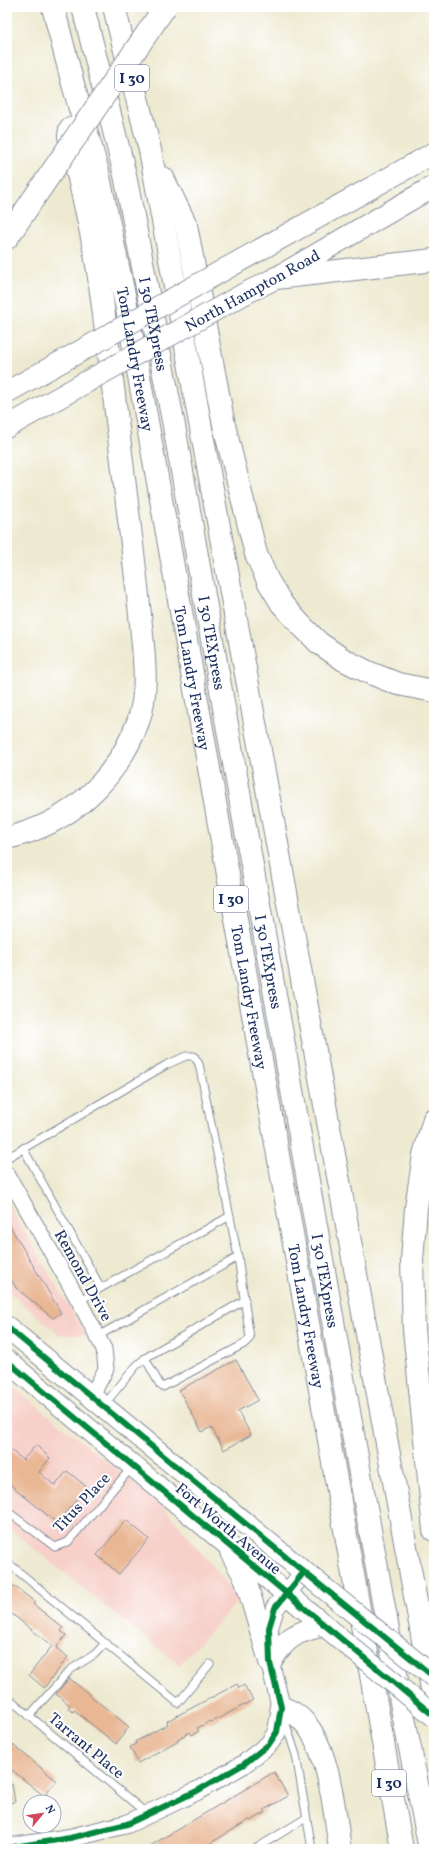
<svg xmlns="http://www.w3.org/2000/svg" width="441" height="1856" font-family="Vollkorn,serif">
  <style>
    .built { fill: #f7d0ca }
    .building { fill: #e9b794 }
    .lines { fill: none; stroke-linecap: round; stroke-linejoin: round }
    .service-casing { stroke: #848c98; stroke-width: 9 }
    .minor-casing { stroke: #848c98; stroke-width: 17 }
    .tertiary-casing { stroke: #848c98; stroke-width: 20 }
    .secondary-casing { stroke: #848c98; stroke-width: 23 }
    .motorway-casing { stroke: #848c98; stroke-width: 24 }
    .service { stroke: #fff; stroke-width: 7 }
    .minor { stroke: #fff; stroke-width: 15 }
    .tertiary { stroke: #fff; stroke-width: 18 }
    .secondary { stroke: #fff; stroke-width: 21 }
    .motorway { stroke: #fff; stroke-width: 22 }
    .secondary-bridge-casing { stroke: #848c98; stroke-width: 23; stroke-linecap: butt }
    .motorway-bridge-casing { stroke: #848c98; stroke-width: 24; stroke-linecap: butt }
    .secondary-bridge { stroke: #fff; stroke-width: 21 }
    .motorway-bridge { stroke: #fff; stroke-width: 22 }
    .cycleway-casing { stroke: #fff; stroke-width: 8 }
    .cycleway { stroke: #00873e; stroke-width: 6 }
    .labels { text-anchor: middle; stroke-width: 4; stroke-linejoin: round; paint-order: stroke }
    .shield { fill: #fff; stroke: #5f6d8e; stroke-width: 1 }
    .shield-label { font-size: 15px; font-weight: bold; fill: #1b2f5e }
    .street-label { font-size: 16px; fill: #1b2f5e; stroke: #fff }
  </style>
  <rect width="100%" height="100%" fill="#fff"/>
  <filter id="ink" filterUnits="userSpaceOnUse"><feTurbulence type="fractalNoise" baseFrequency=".025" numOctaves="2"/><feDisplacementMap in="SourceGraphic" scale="8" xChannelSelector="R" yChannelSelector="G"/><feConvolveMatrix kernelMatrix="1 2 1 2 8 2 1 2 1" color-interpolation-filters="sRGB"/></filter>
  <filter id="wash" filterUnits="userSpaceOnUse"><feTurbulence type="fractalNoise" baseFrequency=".012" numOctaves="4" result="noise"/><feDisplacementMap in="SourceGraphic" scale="16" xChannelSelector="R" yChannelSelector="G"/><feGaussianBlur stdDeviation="0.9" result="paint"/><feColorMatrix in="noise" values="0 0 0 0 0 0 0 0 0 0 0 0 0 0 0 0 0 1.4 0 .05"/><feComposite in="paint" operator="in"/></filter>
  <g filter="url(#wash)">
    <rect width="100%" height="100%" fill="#eeead1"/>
    <!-- built -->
    <g class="built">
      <path d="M7,1202L86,1335H60L7,1290Z"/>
      <path d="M7,1382L163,1506L239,1600L179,1665L7,1527Z"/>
    </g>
    <g id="blocks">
      <!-- building -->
      <g class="building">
        <path d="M7,1221L61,1313L53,1318L16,1288L12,1281L7,1278Z"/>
        <path d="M236,1360L258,1400L238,1411L251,1435L224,1450L211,1427L202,1432L179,1390Z"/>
        <path d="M36,1445L50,1458L39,1472L55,1486L67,1471L87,1487L57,1523L7,1482V1447L23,1460Z"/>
        <path d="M126,1520L149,1539L119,1574L97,1555Z"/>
        <path d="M7,1581L35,1602L33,1604L63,1628L61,1631L66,1635L56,1648L68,1657L44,1688L29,1675L52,1646L7,1610Z"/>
        <path d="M69,1678L129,1727L116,1744L74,1710L73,1712L68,1708L70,1705L56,1694Z"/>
        <path d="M237,1684L239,1688L244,1685L253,1700L212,1722L211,1721L197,1728L199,1731L192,1735L190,1732L178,1739L179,1740L138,1763L130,1747L136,1744L135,1742L168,1724L167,1721Z"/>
        <path d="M7,1740L57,1781L44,1796L7,1766Z"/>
        <path d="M274,1772L288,1796L264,1810L266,1812L251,1821L249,1820L204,1847L206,1849H152L150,1846Z"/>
        <path d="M12,1784L15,1802L7,1803V1785Z"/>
      </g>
    </g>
  </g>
  <g filter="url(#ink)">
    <use href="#blocks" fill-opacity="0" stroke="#848c98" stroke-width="1"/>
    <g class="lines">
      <!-- service casing -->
      <g class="service-casing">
        <g id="service">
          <path d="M23,1148L101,1288L79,1301"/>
          <path d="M7,1158L166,1065L186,1056H194L199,1064L238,1257L98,1336"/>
          <path d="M101,1288L230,1216"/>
          <path d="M145,1358L160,1385L163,1387L244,1344L250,1338L238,1257"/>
          <path d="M104,1405L136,1366L145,1358L245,1300"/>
          <path d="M7,1511L55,1547L68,1542L132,1467"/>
          <path d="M7,1562L105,1643L95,1654L70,1670L29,1716"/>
          <path d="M105,1643L178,1703L210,1664"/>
          <path d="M7,1697L146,1813"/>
          <path d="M284,1718L296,1755L312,1849"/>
          <path d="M255,1849L306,1818"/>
        </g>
      </g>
      <!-- minor casing -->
      <g class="minor-casing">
        <path id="minor" d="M7,1174L79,1301L104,1349L106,1369L91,1397"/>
      </g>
      <!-- tertiary casing -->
      <g class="tertiary-casing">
        <path id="tertiary" d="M7,1848L70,1838L127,1824L197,1791L244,1764L269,1744L277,1732L281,1707L270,1663L269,1628L275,1608L304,1572"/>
      </g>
      <!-- secondary casing -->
      <g class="secondary-casing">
        <g id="secondary">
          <path d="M227,268L434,153"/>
          <path d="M244,294L276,278L434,186"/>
          <path d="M7,392L86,348"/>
          <path d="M7,427L88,381"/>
          <path d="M7,1327L304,1572"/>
          <path d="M7,1361L325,1626"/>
          <path d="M231,1553L245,1578L270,1663"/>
          <path d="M270,1663C285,1638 296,1631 325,1626"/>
        </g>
      </g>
      <!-- motorway casing -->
      <g class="motorway-casing">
        <g id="motorway">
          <path id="s1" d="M53,7L73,84L98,172L127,309L402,1849"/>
          <path id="s2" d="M83,7L125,175L174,426L364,1496L403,1713L430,1849"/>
          <path d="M114,7L150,150L434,1700"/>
          <path d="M163,178L186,225L224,425L256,554L268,581L282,604L300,624L319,643L344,660L370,673L398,684L434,691"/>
          <path d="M7,238L34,198"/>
          <path d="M276,278L434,260"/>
          <path d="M7,838C69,824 116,781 138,722C149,691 144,657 141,625C138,593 134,561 130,528C123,470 116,412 109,354C105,325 102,295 97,265C90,222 79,179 69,136L70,129"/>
          <path d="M434,1119L424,1155L416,1208L412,1261L414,1329L434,1530"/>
          <path d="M281,1707C290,1711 297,1714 304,1722C329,1748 335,1814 340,1849"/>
        </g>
      </g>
      <!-- service -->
      <use href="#service" class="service"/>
      <!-- minor -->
      <use href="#minor" class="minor"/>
      <!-- tertiary -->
      <use href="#tertiary" class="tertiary"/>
      <!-- secondary -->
      <use href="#secondary" class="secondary"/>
      <!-- motorway -->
      <use href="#motorway" class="motorway"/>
      <!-- secondary-bridge casing -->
      <g class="secondary-bridge-casing">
        <g id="secondary-bridge">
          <path d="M86,348L227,268"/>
          <path d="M88,381L244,294"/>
          <path d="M304,1572L434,1677"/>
          <path d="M325,1626L434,1716"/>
        </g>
      </g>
      <!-- motorway-bridge casing -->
      <g class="motorway-bridge-casing">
        <path id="motorway-bridge" d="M34,198L165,7"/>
      </g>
      <!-- secondary-bridge -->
      <use href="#secondary-bridge" class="secondary-bridge"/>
      <!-- motorway-bridge -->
      <use href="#motorway-bridge" class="motorway-bridge"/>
      <!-- cycleway casing -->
      <g class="cycleway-casing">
        <g id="cycleway">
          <path d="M7,1327L304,1572L434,1677"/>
          <path d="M7,1361L434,1716"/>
          <path d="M7,1848L70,1838L127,1824L197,1791L244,1764L269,1744L277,1732L281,1707L270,1663L269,1628L275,1608L304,1572"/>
        </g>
      </g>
      <!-- cycleway -->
      <use href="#cycleway" class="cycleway"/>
    </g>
  </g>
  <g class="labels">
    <!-- shield labels -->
    <g class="shield">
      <rect x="115" y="65" width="34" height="26" rx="3"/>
      <rect x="214" y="886" width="34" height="26" rx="3"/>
      <rect x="372" y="1770" width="34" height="26" rx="3"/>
    </g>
    <g class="shield-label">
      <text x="132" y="83">I 30</text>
      <text x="231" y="904">I 30</text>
      <text x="389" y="1788">I 30</text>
    </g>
    <!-- street labels -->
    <g class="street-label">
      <text transform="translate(252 290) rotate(-29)" y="6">North Hampton Road</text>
      <text dy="6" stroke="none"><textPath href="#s2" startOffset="325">I 30 TEXpress</textPath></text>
      <text dy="6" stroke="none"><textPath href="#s1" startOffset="362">Tom Landry Freeway</textPath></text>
      <text dy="6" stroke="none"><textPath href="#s2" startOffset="649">I 30 TEXpress</textPath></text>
      <text dy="6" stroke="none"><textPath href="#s1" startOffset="686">Tom Landry Freeway</textPath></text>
      <text dy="6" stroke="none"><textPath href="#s2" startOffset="973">I 30 TEXpress</textPath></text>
      <text dy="6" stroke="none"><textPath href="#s1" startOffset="1010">Tom Landry Freeway</textPath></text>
      <text transform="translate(84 1275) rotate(61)" y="6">Remond Drive</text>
      <text dy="6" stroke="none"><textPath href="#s2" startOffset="1297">I 30 TEXpress</textPath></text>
      <text dy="6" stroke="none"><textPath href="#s1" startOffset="1334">Tom Landry Freeway</textPath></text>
      <text transform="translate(81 1502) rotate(-47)" y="6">Titus Place</text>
      <text transform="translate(229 1528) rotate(40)" y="6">Fort Worth Avenue</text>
      <text transform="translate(87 1745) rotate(40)" y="6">Tarrant Place</text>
    </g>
  </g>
  <!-- margin -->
  <rect width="441" height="1856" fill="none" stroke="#fff" stroke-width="24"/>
  <!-- north arrow -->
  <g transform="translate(42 1814) rotate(61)"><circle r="19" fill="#ffffff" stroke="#a4acbf"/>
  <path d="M0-3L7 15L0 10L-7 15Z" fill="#d1495b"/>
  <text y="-6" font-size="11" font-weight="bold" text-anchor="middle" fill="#1b2f5e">N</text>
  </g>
</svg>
